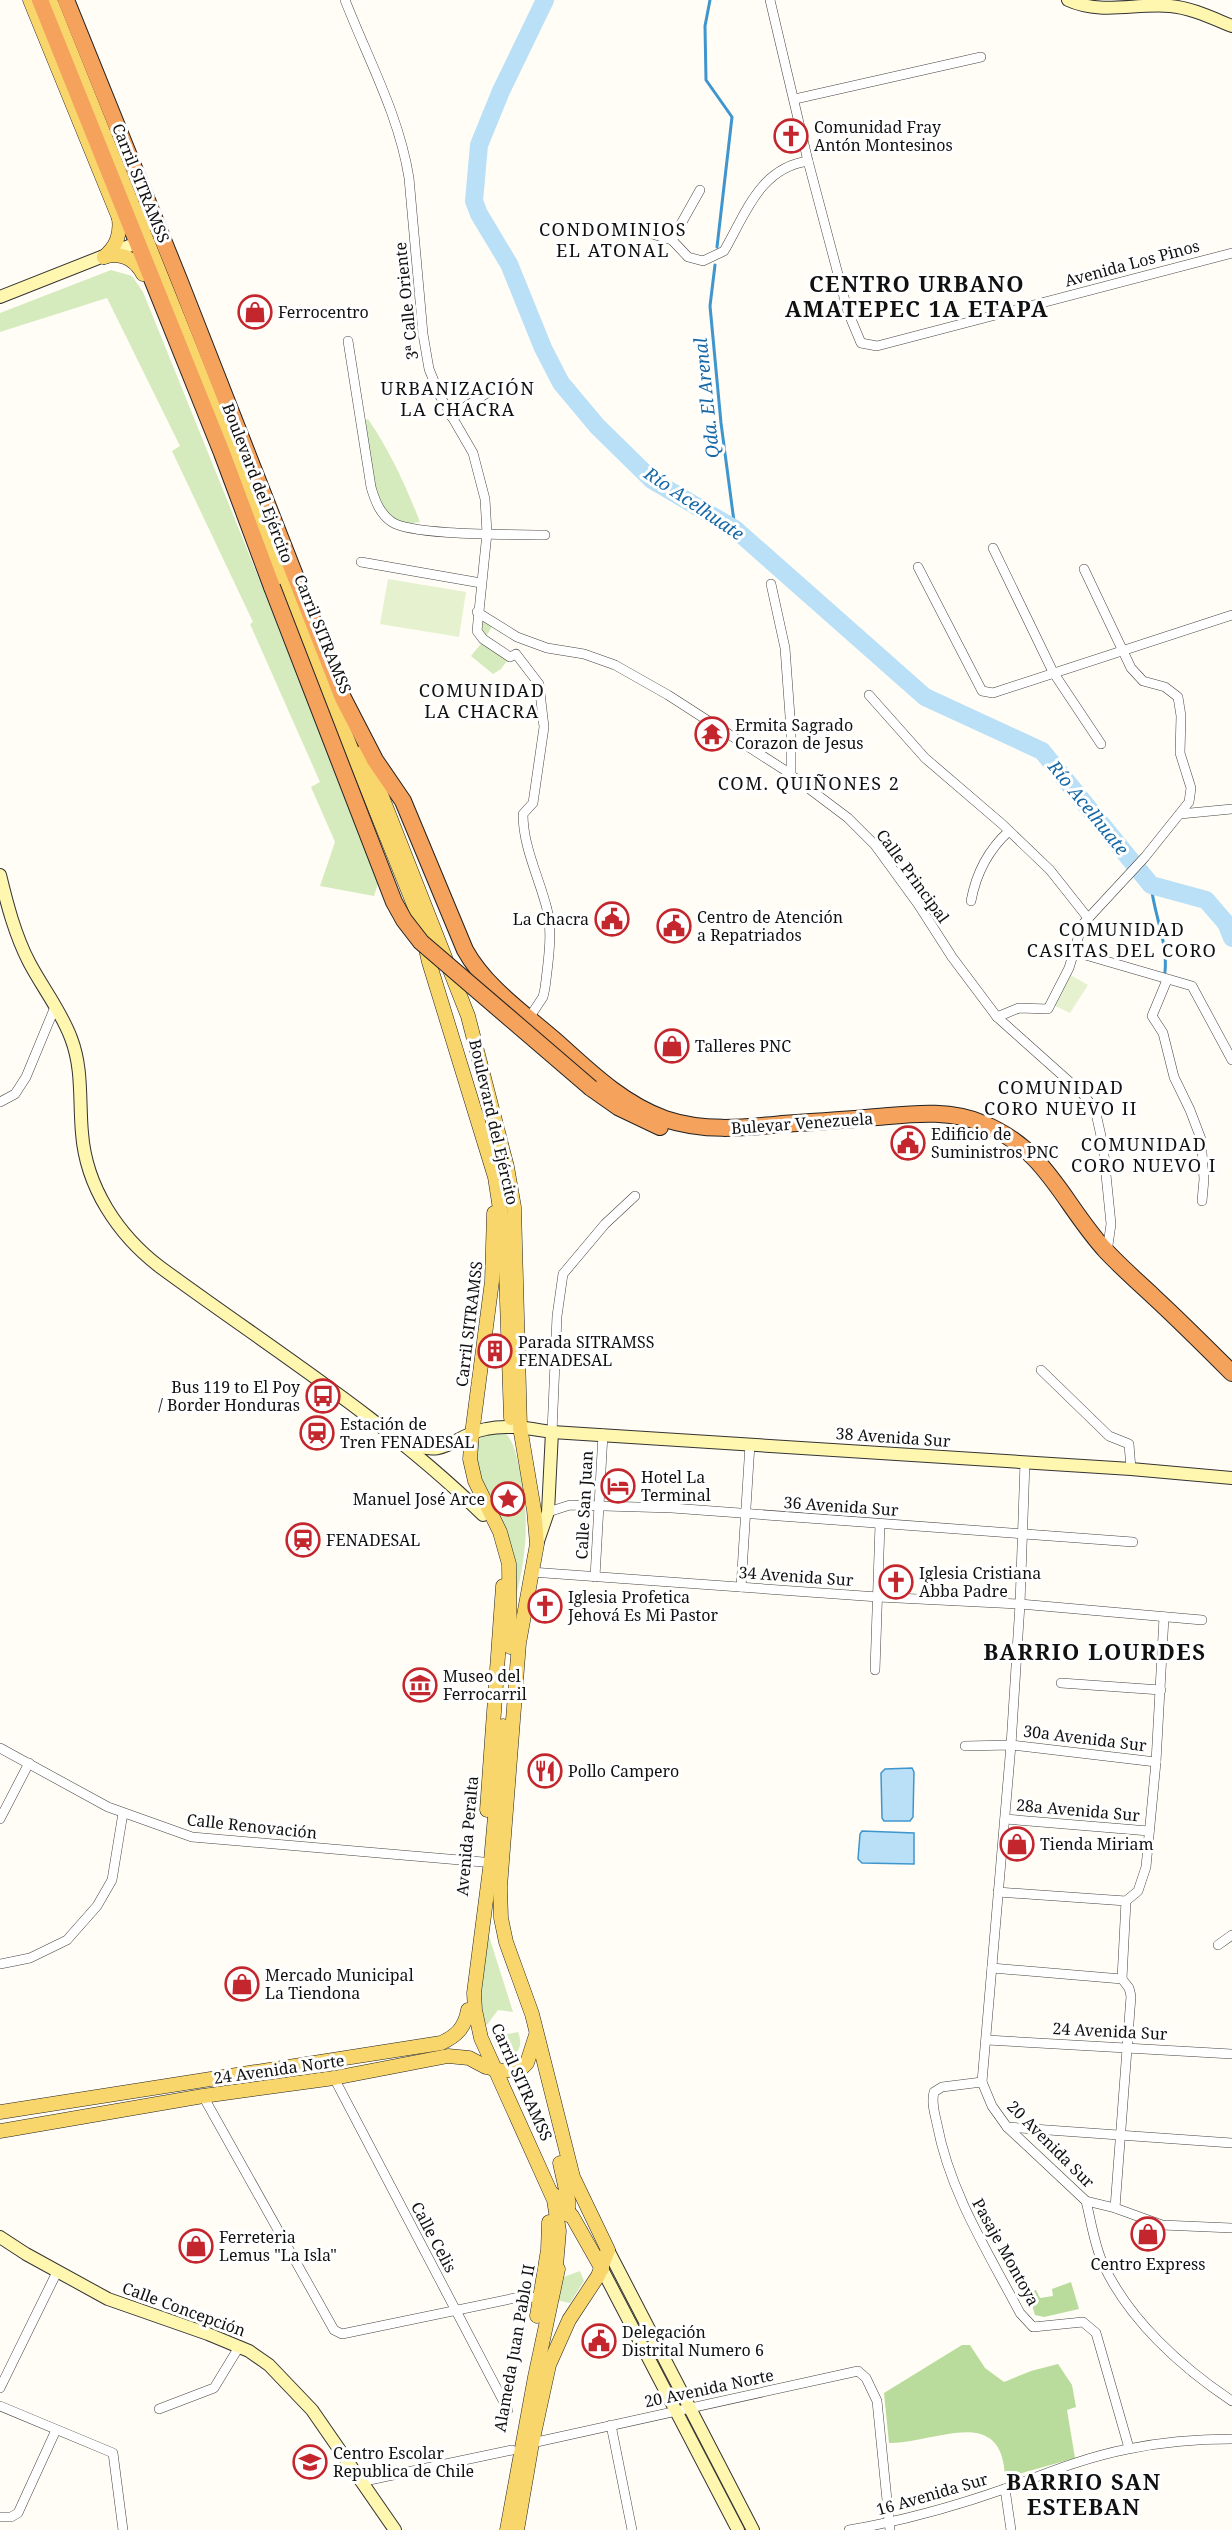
<svg xmlns="http://www.w3.org/2000/svg" width="1232" height="2530" font-family="'Noto Serif',serif">
  <style>
    .green { fill: #d5ebbd }
    .forest { fill: #b9dc9c }
    .pitch { fill: #e6f2cf }
    .water { fill: #b9e0f7; stroke: #3f96cf; stroke-width: 1.5 }
    .lines { fill: none; stroke-linecap: round; stroke-linejoin: round }
    .stream { stroke: #3f96cf; stroke-width: 3 }
    .river { stroke: #b9e0f7; stroke-width: 18 }
    .street-casing { stroke: #444; stroke-width: 10 }
    .secondary-casing { stroke: #333; stroke-width: 14 }
    .primary-casing { stroke: #222; stroke-width: 15 }
    .highway-casing { stroke: #222; stroke-width: 18 }
    .street { stroke: #fff; stroke-width: 9 }
    .secondary { stroke: #fff6b0; stroke-width: 12 }
    .primary { stroke: #f9d66b; stroke-width: 14 }
    .highway { stroke: #f5a25d; stroke-width: 16 }
    .highway-bridge-casing { stroke: #222; stroke-width: 18; stroke-linecap: butt }
    .highway-bridge { stroke: #f5a25d; stroke-width: 16 }
    .labels { text-anchor: middle; stroke-width: 6; stroke-linejoin: round; paint-order: stroke }
    .poi-label { font-size: 16px; fill: #111; stroke: #fff; text-anchor: start }
    .street-label { font-size: 16px; fill: #111; stroke: #fff }
    .neighbourhood-label { font-size: 18px; letter-spacing: 1.5px; fill: #111; stroke: #fff }
    .water-label { font-size: 18px; font-style: italic; fill: #1768a6; stroke: #fff }
    .district-label { font-size: 22px; font-weight: bold; letter-spacing: 1.5px; fill: #111; stroke: #fff }
  </style>
  <rect width="100%" height="100%" fill="#fffdf5"/>
  <!-- green -->
  <g class="green">
    <path d="M111,270L132,276L143,292L380,878L374,896L320,886L335,842L311,787L320,782L250,624L253,622L172,451L180,446L107,298L0,332V313Z"/>
    <path d="M368,419C390,451 406,486 420,522C380,529 377,504 371,472C368,455 365,439 362,422Z"/>
    <path d="M477,612L494,623L484,640L510,657L501,669L493,674L471,656L484,640Z"/>
    <path d="M494,1431L505,1433C514,1441 516,1455 519,1467C530,1516 527,1553 515,1601L476,1477L477,1443L483,1435Z"/>
    <path d="M488,1933L513,2012L498,2010L487,2025C471,2002 484,1960 488,1933Z"/>
    <path d="M518,2032C522,2041 521,2052 511,2057L502,2056L495,2045L493,2037Z"/>
    <path d="M580,2271L584,2281L570,2303L556,2300L561,2278Z"/>
  </g>
  <!-- forest -->
  <g class="forest">
    <path d="M1071,2282L1079,2309L1044,2317L1035,2315L1028,2293L1036,2290L1040,2298L1053,2296L1052,2289Z"/>
    <path d="M962,2345H970L985,2368L1004,2382L1031,2371L1058,2364L1072,2385L1076,2407L1067,2410L1075,2458L1005,2478C1003,2402 934,2444 889,2443L884,2393Z"/>
  </g>
  <!-- pitch -->
  <g class="pitch">
    <path d="M388,579L466,592L459,637L380,624Z"/>
    <path d="M1069,974L1088,985L1070,1013L1053,1005Z"/>
  </g>
  <!-- water -->
  <g class="water">
    <path d="M912,1768L914,1772L913,1817L910,1821H884L882,1818L881,1773L885,1769Z"/>
    <path d="M862,1831L914,1833V1864L862,1863L858,1859L860,1834Z"/>
  </g>
  <g class="lines">
    <!-- stream -->
    <g class="stream">
      <path d="M710,0L705,26L706,80L732,117L717,247"/>
      <path d="M715,265L710,306L721,423L735,529"/>
      <path d="M1151,885C1154,915 1168,942 1165,972"/>
    </g>
    <!-- river -->
    <path class="river" d="M545,0L501,91L479,145L474,201L479,214L509,264L543,348L561,383L597,426L652,480L735,529L925,697L1042,751L1151,885L1206,900L1226,923L1232,938"/>
    <!-- street casing -->
    <g class="street-casing">
      <g id="street">
        <path d="M345,0C368,59 399,115 409,178L423,334L429,369L440,396L473,453L485,499L487,533L477,631L483,639L510,657L516,654L539,684L544,727L533,803L523,814C523,847 539,877 547,909C553,933 548,963 545,988L543,997L529,1018"/>
        <path d="M770,0L808,161L848,312L861,343L877,346L1232,253"/>
        <path d="M795,99L981,57"/>
        <path d="M652,234L672,240L688,257L703,261L724,251C746,213 760,168 808,161"/>
        <path d="M672,240L700,190"/>
        <path d="M348,341L371,487C375,501 380,514 392,522C413,536 515,534 545,535"/>
        <path d="M451,416L487,393"/>
        <path d="M993,548L1053,672L1101,744"/>
        <path d="M361,562L481,583"/>
        <path d="M918,567L982,691L993,693L1232,615"/>
        <path d="M771,584L785,648L791,730V774"/>
        <path d="M477,612L517,637L547,648L584,654L615,665L668,695L783,769L848,818L875,845L918,904L952,957L997,1017L1081,1092L1095,1109L1103,1145L1111,1224L1107,1252"/>
        <path d="M869,695L925,758L1002,824L1050,870L1088,918"/>
        <path d="M1180,814L1232,809"/>
        <path d="M971,901C976,874 988,850 1009,831"/>
        <path d="M1075,952L1192,986L1232,1060"/>
        <path d="M1167,980L1152,1016L1163,1033L1174,1077L1190,1110L1201,1139L1204,1179L1202,1201"/>
        <path d="M997,1017L1019,1008L1048,1009L1069,968L1082,925L1145,857L1189,802L1191,788L1180,753L1181,716L1178,697L1165,687L1143,681L1131,668L1084,569"/>
        <path d="M0,1102L15,1094L26,1077L55,1007"/>
        <path d="M1041,1370L1109,1436L1129,1444L1131,1469"/>
        <path d="M552,1432L557,1316L563,1274L605,1224L635,1196"/>
        <path d="M1025,1462L1020,1604L1011,1745L982,2082L992,2106L1007,2127L1086,2201L1115,2208L1162,2225L1232,2228"/>
        <path d="M548,1512L570,1505L672,1508L1133,1542"/>
        <path d="M531,1572L878,1597L1020,1604L1202,1620"/>
        <path d="M595,1577L603,1434"/>
        <path d="M741,1587L750,1444"/>
        <path d="M875,1670L880,1524"/>
        <path d="M1061,1683L1161,1690"/>
        <path d="M965,1746L1011,1745L1156,1762"/>
        <path d="M0,1748L108,1807L192,1837L483,1862"/>
        <path d="M0,1819L29,1763"/>
        <path d="M1005,1819L1149,1831"/>
        <path d="M998,1892L1126,1901"/>
        <path d="M1218,1945L1232,1935"/>
        <path d="M0,1964L30,1958L67,1940L97,1906L112,1880L123,1813"/>
        <path d="M992,1968L1122,1979"/>
        <path d="M987,2040L1232,2054"/>
        <path d="M334,2078L508,2410"/>
        <path d="M982,2082L942,2087L934,2092C931,2103 935,2114 937,2124C950,2193 988,2252 1020,2313L1033,2327L1083,2322L1096,2333L1129,2448"/>
        <path d="M203,2096L334,2330L342,2334L515,2298L541,2297"/>
        <path d="M1007,2127L1232,2143"/>
        <path d="M1086,2201C1091,2221 1094,2244 1103,2264C1129,2320 1181,2367 1232,2401"/>
        <path d="M1115,2208L1131,1996L1129,1988L1122,1979L1126,1901L1138,1891L1146,1867L1156,1762L1164,1617"/>
        <path d="M0,2388L57,2272"/>
        <path d="M0,2406L113,2453L123,2530"/>
        <path d="M159,2409L214,2388L239,2347"/>
        <path d="M611,2425L632,2530"/>
        <path d="M532,2443L858,2371L866,2378L877,2401L890,2530"/>
        <path d="M360,2482L512,2450"/>
        <path d="M1005,2489L1011,2530"/>
        <path d="M0,2517H11L18,2513L56,2430"/>
        <path d="M849,2530C902,2521 956,2506 1007,2488C1047,2473 1086,2457 1128,2449C1162,2442 1198,2439 1232,2439"/>
      </g>
    </g>
    <!-- secondary casing -->
    <g class="secondary-casing">
      <g id="secondary">
        <path d="M1068,0C1101,15 1135,3 1170,6C1192,8 1212,18 1232,26"/>
        <path d="M0,297L134,244L144,231L147,204"/>
        <path d="M0,875C7,904 15,935 29,962C42,987 61,1011 71,1038C83,1069 79,1101 82,1133C86,1187 118,1235 160,1267C270,1348 385,1419 483,1515"/>
        <path d="M407,1443C449,1459 450,1436 486,1429C508,1424 530,1429 552,1432L1131,1469L1232,1478"/>
        <path d="M537,1544L548,1512L552,1432"/>
        <path d="M0,2237L26,2254L108,2299L208,2334L249,2351L269,2365L312,2410L395,2530"/>
        <path d="M608,2250L753,2530"/>
        <path d="M602,2269L738,2530"/>
      </g>
    </g>
    <!-- primary casing -->
    <g class="primary-casing">
      <g id="primary">
        <path d="M30,0L119,218"/>
        <path d="M50,0L418,915L429,962L495,1177L505,1241L511,1418"/>
        <path d="M104,257C121,252 134,258 143,274"/>
        <path d="M104,257C117,246 121,234 119,218"/>
        <path d="M364,751L468,1016L507,1167L514,1207L520,1427L534,1510L537,1544L519,1643L500,1887L501,1918L506,1942L532,2014L573,2177L608,2250L598,2276L569,2320L549,2365L532,2443L517,2530"/>
        <path d="M494,1213L492,1281L472,1434L470,1459L475,1481L500,1532L509,1564L510,1647"/>
        <path d="M503,1726L491,1861L474,1993L475,2010L481,2038L554,2200L559,2231L555,2278"/>
        <path d="M487,1810L503,1586"/>
        <path d="M0,2112L441,2043C457,2036 465,2027 468,2010"/>
        <path d="M0,2131L203,2096L334,2078L448,2056L469,2058L486,2067L503,2071L522,2068L527,2063L536,2035"/>
        <path d="M560,2163L568,2199V2215"/>
        <path d="M553,2194L572,2216L602,2269"/>
        <path d="M537,2316L548,2250L549,2222"/>
        <path d="M507,2530L535,2377L558,2269"/>
      </g>
    </g>
    <!-- highway casing -->
    <g class="highway-casing">
      <g id="highway">
        <path d="M40,0L222,453L272,587"/>
        <path d="M66,0L180,282L343,698L375,760L403,801L465,950C486,988 525,1014 558,1043C590,1072 623,1104 665,1119C704,1132 742,1128 782,1124C814,1122 845,1120 877,1117C912,1114 950,1109 984,1124C1047,1150 1063,1204 1106,1251C1121,1267 1138,1282 1154,1297C1181,1322 1206,1347 1232,1373"/>
        <path d="M591,1088L618,1107L660,1127"/>
      </g>
    </g>
    <!-- street -->
    <use href="#street" class="street"/>
    <!-- secondary -->
    <use href="#secondary" class="secondary"/>
    <!-- primary -->
    <use href="#primary" class="primary"/>
    <!-- highway -->
    <use href="#highway" class="highway"/>
    <!-- highway-bridge casing -->
    <g class="highway-bridge-casing">
      <path id="highway-bridge" d="M272,587L394,902L404,920L421,942L591,1088"/>
    </g>
    <!-- highway-bridge -->
    <use href="#highway-bridge" class="highway-bridge"/>
  </g>
  <!-- icons -->
  <defs>
    <g id="church-ring" transform="scale(1.725)"><circle r="9.5" fill="#fff" stroke="#c4262e" stroke-width="1.5"/><path d="M-1.2-6h2.4v3.5h3.3v2.4h-3.3V6h-2.4V-.1h-3.3v-2.4h3.3Z" fill="#c4262e"/></g>
    <g id="shop-ring" transform="scale(1.725)"><circle r="9.5" fill="#fff" stroke="#c4262e" stroke-width="1.5"/><path d="M-5-2.5h2.3a2.7 3.5 0 0 1 5.4 0H5L5.5 6h-11ZM-1.5-2.5h3a1.5 2.3 0 0 0-3 0Z" fill="#c4262e"/></g>
    <g id="temple-ring" transform="scale(1.725)"><circle r="9.5" fill="#fff" stroke="#c4262e" stroke-width="1.5"/><path d="M0-6L5-2H3V0L6.5 2.5H4V6H1.5V3h-3V6H-4V2.5H-6.5L-3 0V-2H-5Z" fill="#c4262e"/></g>
    <g id="civic-ring" transform="scale(1.725)"><circle r="9.5" fill="#fff" stroke="#c4262e" stroke-width="1.5"/><path d="M-.6-6.5H3V-4.5H.6V-3L4-1V1h2V6H-6V1h2V-1L-.6-3ZM-1.2 2.5V6h2.4V2.5Z" fill="#c4262e"/></g>
    <g id="building-ring" transform="scale(1.725)"><circle r="9.5" fill="#fff" stroke="#c4262e" stroke-width="1.5"/><path d="M-4-6H4V6H1V3H-1V6H-4ZM-2.5-4.3h1.7v1.8h-1.7ZM.8-4.3h1.7v1.8H.8ZM-2.5-1h1.7V.8h-1.7ZM.8-1h1.7V.8H.8Z" fill="#c4262e"/></g>
    <g id="bus-ring" transform="scale(1.725)"><circle r="9.5" fill="#fff" stroke="#c4262e" stroke-width="1.5"/><path d="M-5-6H5V4H4V6H2V4H-2V6H-4V4H-5ZM-3.5-4V0h7V-4ZM-3.5 1.2v1.5H-2V1.2ZM2 1.2v1.5H3.5V1.2Z" fill="#c4262e"/></g>
    <g id="station-ring" transform="scale(1.725)"><circle r="9.5" fill="#fff" stroke="#c4262e" stroke-width="1.5"/><path d="M-3-6H3Q5-6 5-4V2Q5 4 3 4L4.5 6H3L1.5 4h-3L-3 6H-4.5L-3 4Q-5 4-5 2V-4Q-5-6-3-6ZM-3.5-4v3h7v-3ZM-3.5 1v1.5H-2V1ZM2 1v1.5H3.5V1Z" fill="#c4262e"/></g>
    <g id="hotel-ring" transform="scale(1.725)"><circle r="9.5" fill="#fff" stroke="#c4262e" stroke-width="1.5"/><path d="M-6-4.5h1.5V1H6V5H4.5V3h-9V5H-6ZM-4 0a1.8 1.8 0 1 1 3.6 0ZM.5 0V-2.5h3Q6-2.5 6 0Z" fill="#c4262e"/></g>
    <g id="sight-ring" transform="scale(1.725)"><circle r="9.5" fill="#fff" stroke="#c4262e" stroke-width="1.5"/><path d="M0-6L1.8-2.2L6-1.7L2.9 1.2L3.7 5.4L0 3.3L-3.7 5.4L-2.9 1.2L-6-1.7L-1.8-2.2Z" fill="#c4262e"/></g>
    <g id="museum-ring" transform="scale(1.725)"><circle r="9.5" fill="#fff" stroke="#c4262e" stroke-width="1.5"/><path d="M0-6L6-3V-2H-6V-3ZM-5-1h2V3h-2ZM-1-1h2V3h-2ZM3-1h2V3H3ZM-6 4H6V6H-6Z" fill="#c4262e"/></g>
    <g id="restaurant-ring" transform="scale(1.725)"><circle r="9.5" fill="#fff" stroke="#c4262e" stroke-width="1.5"/><path d="M-5-6h1v4h1v-4h1v4h1v-4h1v5L-1.5 .5V6h-2V.5L-5-1ZM5-6V6H3V1.5H1.5Q1.5-4 5-6Z" fill="#c4262e"/></g>
    <g id="school-ring" transform="scale(1.725)"><circle r="9.5" fill="#fff" stroke="#c4262e" stroke-width="1.5"/><path d="M0-5L7-2L0 1L-7-2ZM-4 1L0 2.5L4 1V4Q0 6-4 4Z" fill="#c4262e"/></g>
  </defs>
  <g fill-rule="evenodd">
    <use href="#church-ring" x="791" y="136"/>
    <use href="#shop-ring" x="255" y="312"/>
    <use href="#temple-ring" x="712" y="734"/>
    <use href="#civic-ring" x="612" y="919"/>
    <use href="#civic-ring" x="674" y="926"/>
    <use href="#shop-ring" x="672" y="1046"/>
    <use href="#civic-ring" x="908" y="1143"/>
    <use href="#building-ring" x="495" y="1351"/>
    <use href="#bus-ring" x="323" y="1396"/>
    <use href="#station-ring" x="317" y="1433"/>
    <use href="#hotel-ring" x="618" y="1486"/>
    <use href="#sight-ring" x="508" y="1499"/>
    <use href="#station-ring" x="303" y="1540"/>
    <use href="#church-ring" x="896" y="1582"/>
    <use href="#church-ring" x="545" y="1606"/>
    <use href="#museum-ring" x="420" y="1685"/>
    <use href="#restaurant-ring" x="545" y="1771"/>
    <use href="#shop-ring" x="1017" y="1844"/>
    <use href="#shop-ring" x="242" y="1984"/>
    <use href="#shop-ring" x="1148" y="2234"/>
    <use href="#shop-ring" x="196" y="2246"/>
    <use href="#civic-ring" x="599" y="2341"/>
    <use href="#school-ring" x="310" y="2462"/>
  </g>
  <g class="labels">
    <!-- poi labels -->
    <g class="poi-label">
      <text x="814" y="133">Comunidad Fray<tspan x="814" dy="18">Antón Montesinos</tspan></text>
      <text x="278" y="318">Ferrocentro</text>
      <text x="735" y="731">Ermita Sagrado<tspan x="735" dy="18">Corazon de Jesus</tspan></text>
      <text x="697" y="923">Centro de Atención<tspan x="697" dy="18">a Repatriados</tspan></text>
      <text x="589" y="925" text-anchor="end">La Chacra</text>
      <text x="695" y="1052">Talleres PNC</text>
      <text x="931" y="1140">Edificio de<tspan x="931" dy="18">Suministros PNC</tspan></text>
      <text x="518" y="1348">Parada SITRAMSS<tspan x="518" dy="18">FENADESAL</tspan></text>
      <text x="300" y="1393" text-anchor="end">Bus 119 to El Poy<tspan x="300" dy="18">/ Border Honduras</tspan></text>
      <text x="340" y="1430">Estación de<tspan x="340" dy="18">Tren FENADESAL</tspan></text>
      <text x="641" y="1483">Hotel La<tspan x="641" dy="18">Terminal</tspan></text>
      <text x="485" y="1505" text-anchor="end">Manuel José Arce</text>
      <text x="326" y="1546">FENADESAL</text>
      <text x="919" y="1579">Iglesia Cristiana<tspan x="919" dy="18">Abba Padre</tspan></text>
      <text x="568" y="1603">Iglesia Profetica<tspan x="568" dy="18">Jehová Es Mi Pastor</tspan></text>
      <text x="443" y="1682">Museo del<tspan x="443" dy="18">Ferrocarril</tspan></text>
      <text x="568" y="1777">Pollo Campero</text>
      <text x="1040" y="1850">Tienda Miriam</text>
      <text x="265" y="1981">Mercado Municipal<tspan x="265" dy="18">La Tiendona</tspan></text>
      <text x="219" y="2243">Ferreteria<tspan x="219" dy="18">Lemus "La Isla"</tspan></text>
      <text x="1148" y="2270" text-anchor="middle">Centro Express</text>
      <text x="622" y="2338">Delegación<tspan x="622" dy="18">Distrital Numero 6</tspan></text>
      <text x="333" y="2459">Centro Escolar<tspan x="333" dy="18">Republica de Chile</tspan></text>
    </g>
    <!-- street labels -->
    <g class="street-label">
      <text transform="translate(141 183) rotate(68)" y="6">Carril SITRAMSS</text>
      <text transform="translate(1132 263) rotate(-15)" y="6">Avenida Los Pinos</text>
      <text transform="translate(406 301) rotate(-96)" y="6">3ª Calle Oriente</text>
      <text transform="translate(258 483) rotate(69)" y="6">Boulevard del Ejército</text>
      <text transform="translate(323 634) rotate(68)" y="6">Carril SITRAMSS</text>
      <text transform="translate(913 876) rotate(54)" y="6">Calle Principal</text>
      <text transform="translate(494 1122) rotate(77)" y="6">Boulevard del Ejército</text>
      <text transform="translate(802 1123) rotate(-4)" y="6">Bulevar Venezuela</text>
      <text transform="translate(469 1324) rotate(-83)" y="6">Carril SITRAMSS</text>
      <text transform="translate(893 1437) rotate(4)" y="6">38 Avenida Sur</text>
      <text transform="translate(584 1505) rotate(-87)" y="6">Calle San Juan</text>
      <text transform="translate(841 1506) rotate(4)" y="6">36 Avenida Sur</text>
      <text transform="translate(796 1576) rotate(4)" y="6">34 Avenida Sur</text>
      <text transform="translate(1085 1738) rotate(7)" y="6">30a Avenida Sur</text>
      <text transform="translate(1078 1810) rotate(5)" y="6">28a Avenida Sur</text>
      <text transform="translate(252 1826) rotate(6)" y="6">Calle Renovación</text>
      <text transform="translate(467 1836) rotate(-85)" y="6">Avenida Peralta</text>
      <text transform="translate(1110 2031) rotate(3)" y="6">24 Avenida Sur</text>
      <text transform="translate(279 2069) rotate(-8)" y="6">24 Avenida Norte</text>
      <text transform="translate(522 2082) rotate(66)" y="6">Carril SITRAMSS</text>
      <text transform="translate(1051 2144) rotate(45)" y="6">20 Avenida Sur</text>
      <text transform="translate(434 2237) rotate(62)" y="6">Calle Celis</text>
      <text transform="translate(1006 2252) rotate(61)" y="6">Pasaje Montoya</text>
      <text transform="translate(184 2309) rotate(20)" y="6">Calle Concepción</text>
      <text transform="translate(514 2348) rotate(-80)" y="6">Alameda Juan Pablo II</text>
      <text transform="translate(709 2388) rotate(-12)" y="6">20 Avenida Norte</text>
      <text transform="translate(932 2494) rotate(-16)" y="6">16 Avenida Sur</text>
    </g>
    <!-- neighbourhood labels -->
    <g class="neighbourhood-label">
      <text x="613" y="236">CONDOMINIOS<tspan x="613" dy="21">EL ATONAL</tspan></text>
      <text x="458" y="395">URBANIZACIÓN<tspan x="458" dy="21">LA CHACRA</tspan></text>
      <text x="482" y="697">COMUNIDAD<tspan x="482" dy="21">LA CHACRA</tspan></text>
      <text x="809" y="790">COM. QUIÑONES 2</text>
      <text x="1122" y="936">COMUNIDAD<tspan x="1122" dy="21">CASITAS DEL CORO</tspan></text>
      <text x="1061" y="1094">COMUNIDAD<tspan x="1061" dy="21">CORO NUEVO II</tspan></text>
      <text x="1144" y="1151">COMUNIDAD<tspan x="1144" dy="21">CORO NUEVO I</tspan></text>
    </g>
    <!-- water labels -->
    <g class="water-label">
      <text transform="translate(707 398) rotate(-96)" y="6">Qda. El Arenal</text>
      <text transform="translate(694 504) rotate(34)" y="6">Río Acelhuate</text>
      <text transform="translate(1088 808) rotate(51)" y="6">Río Acelhuate</text>
    </g>
    <!-- district labels -->
    <g class="district-label">
      <text x="917" y="292">CENTRO URBANO<tspan x="917" dy="25">AMATEPEC 1A ETAPA</tspan></text>
      <text x="1095" y="1660">BARRIO LOURDES</text>
      <text x="1084" y="2490">BARRIO SAN<tspan x="1084" dy="25">ESTEBAN</tspan></text>
    </g>
  </g>
</svg>
